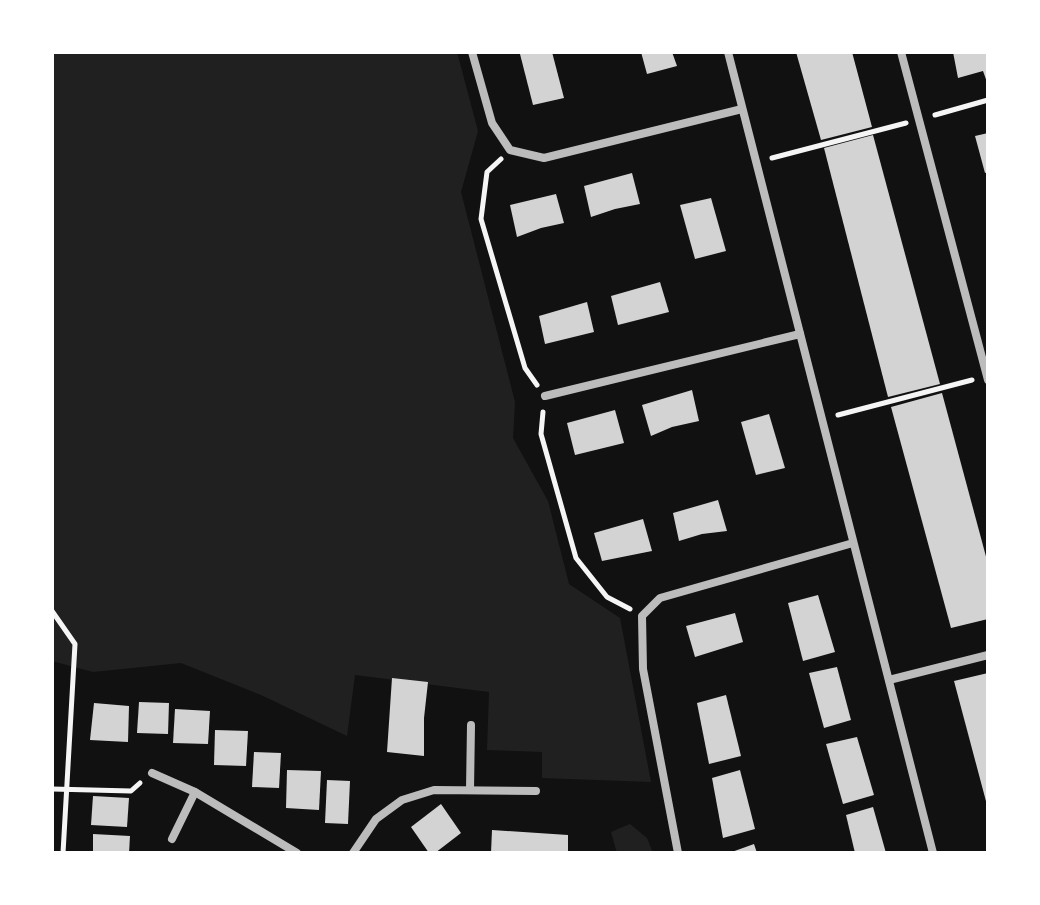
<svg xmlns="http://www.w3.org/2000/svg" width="1040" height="905" font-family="'Archivo Narrow',sans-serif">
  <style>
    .green { fill: #202020 }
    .building { fill: #d3d3d3 }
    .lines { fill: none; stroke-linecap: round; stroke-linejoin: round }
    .path { stroke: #f5f5f5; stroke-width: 5 }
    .minor { stroke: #bcbcbc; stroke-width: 8 }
  </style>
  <rect width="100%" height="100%" fill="#111"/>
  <!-- green -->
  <g class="green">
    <path d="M52,52H457L478,131L461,192L515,402L513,438L548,501L569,584L620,618L651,782L542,778V752L487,750L489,692L355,675L347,736L261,695L181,663L93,672L52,661Z"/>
    <path d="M630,824L647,838L653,853H617L611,832Z"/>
  </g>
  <!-- building -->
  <g class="building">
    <path d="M530,52H552L564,98L533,105L520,54Z"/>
    <path d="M641,52H672L677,66L647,74Z"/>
    <path d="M796,52H852L872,127L821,140Z"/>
    <path d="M953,52H987L988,85L983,71L958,78Z"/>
    <path d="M988,133V172L985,173L975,136Z"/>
    <path d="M873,135L940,384L888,397L824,148Z"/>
    <path d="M632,173L640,204L615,209L591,217L584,186Z"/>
    <path d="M556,194L564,223L541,228L517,237L510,205Z"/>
    <path d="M711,198L726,251L695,259L680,205Z"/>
    <path d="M660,282L669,312L618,325L611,296Z"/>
    <path d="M587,302L594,332L545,344L539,316Z"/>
    <path d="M692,390L699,421L672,427L651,436L642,405Z"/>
    <path d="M942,393L988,564V619L951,628L891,407Z"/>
    <path d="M615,410L624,443L575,455L567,423Z"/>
    <path d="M769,414L785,468L756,475L741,422Z"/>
    <path d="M718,500L727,531L702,534L679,541L673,513Z"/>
    <path d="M643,519L652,551L602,561L594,533Z"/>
    <path d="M818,595L835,652L803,661L788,603Z"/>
    <path d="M735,613L743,642L695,657L686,626Z"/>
    <path d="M837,667L851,720L824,728L809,673Z"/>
    <path d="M988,673V805H987L954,681Z"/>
    <path d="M392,678L428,682L424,718V756L387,752Z"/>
    <path d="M726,695L741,756L709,764L697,703Z"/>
    <path d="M139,702L169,703L168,734L137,733Z"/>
    <path d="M94,703L129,706L128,742L90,740Z"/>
    <path d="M175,709L210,711L208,744L173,743Z"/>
    <path d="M215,730L248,731L246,766L214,765Z"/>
    <path d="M857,737L874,795L843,804L826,744Z"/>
    <path d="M254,752L281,753L279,788L252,787Z"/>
    <path d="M287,770L321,771L319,810L286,808Z"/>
    <path d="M740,770L755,829L723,838L712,778Z"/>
    <path d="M327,780L350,781L348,824L325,823Z"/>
    <path d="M93,796L129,798L127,827L91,825Z"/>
    <path d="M441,804L461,833L435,853H429L411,827Z"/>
    <path d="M873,807L886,853H855L846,815Z"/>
    <path d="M492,830L568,835V853H491Z"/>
    <path d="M93,834L130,836L129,853H93Z"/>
    <path d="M754,844L757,853H729Z"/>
  </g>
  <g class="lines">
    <!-- path -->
    <g class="path">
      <path d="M935,115L988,100"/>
      <path d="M772,158L906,123"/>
      <path d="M501,159L487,172L481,219L525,368L537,385"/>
      <path d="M543,412L541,434L576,558L607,597L630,609"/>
      <path d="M838,415L972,380"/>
      <path d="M52,611L75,644L63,853"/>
      <path d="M52,789L131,791L140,783"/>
    </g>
    <!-- minor -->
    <g class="minor">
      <path d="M472,52L492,123L510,150L544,158L742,109"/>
      <path d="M728,52L933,853"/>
      <path d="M901,52L988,380"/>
      <path d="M545,396L800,334"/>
      <path d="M889,680L988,655"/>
      <path d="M152,773L195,792L297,853"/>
      <path d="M470,790L471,725"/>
      <path d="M172,839L195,792"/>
      <path d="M353,853L376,819L402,800L434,790L536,791"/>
      <path d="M678,853L643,669L642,616L660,598L853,543"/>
    </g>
  </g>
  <!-- border -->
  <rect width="1040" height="905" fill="none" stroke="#ffffff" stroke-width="108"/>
</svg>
